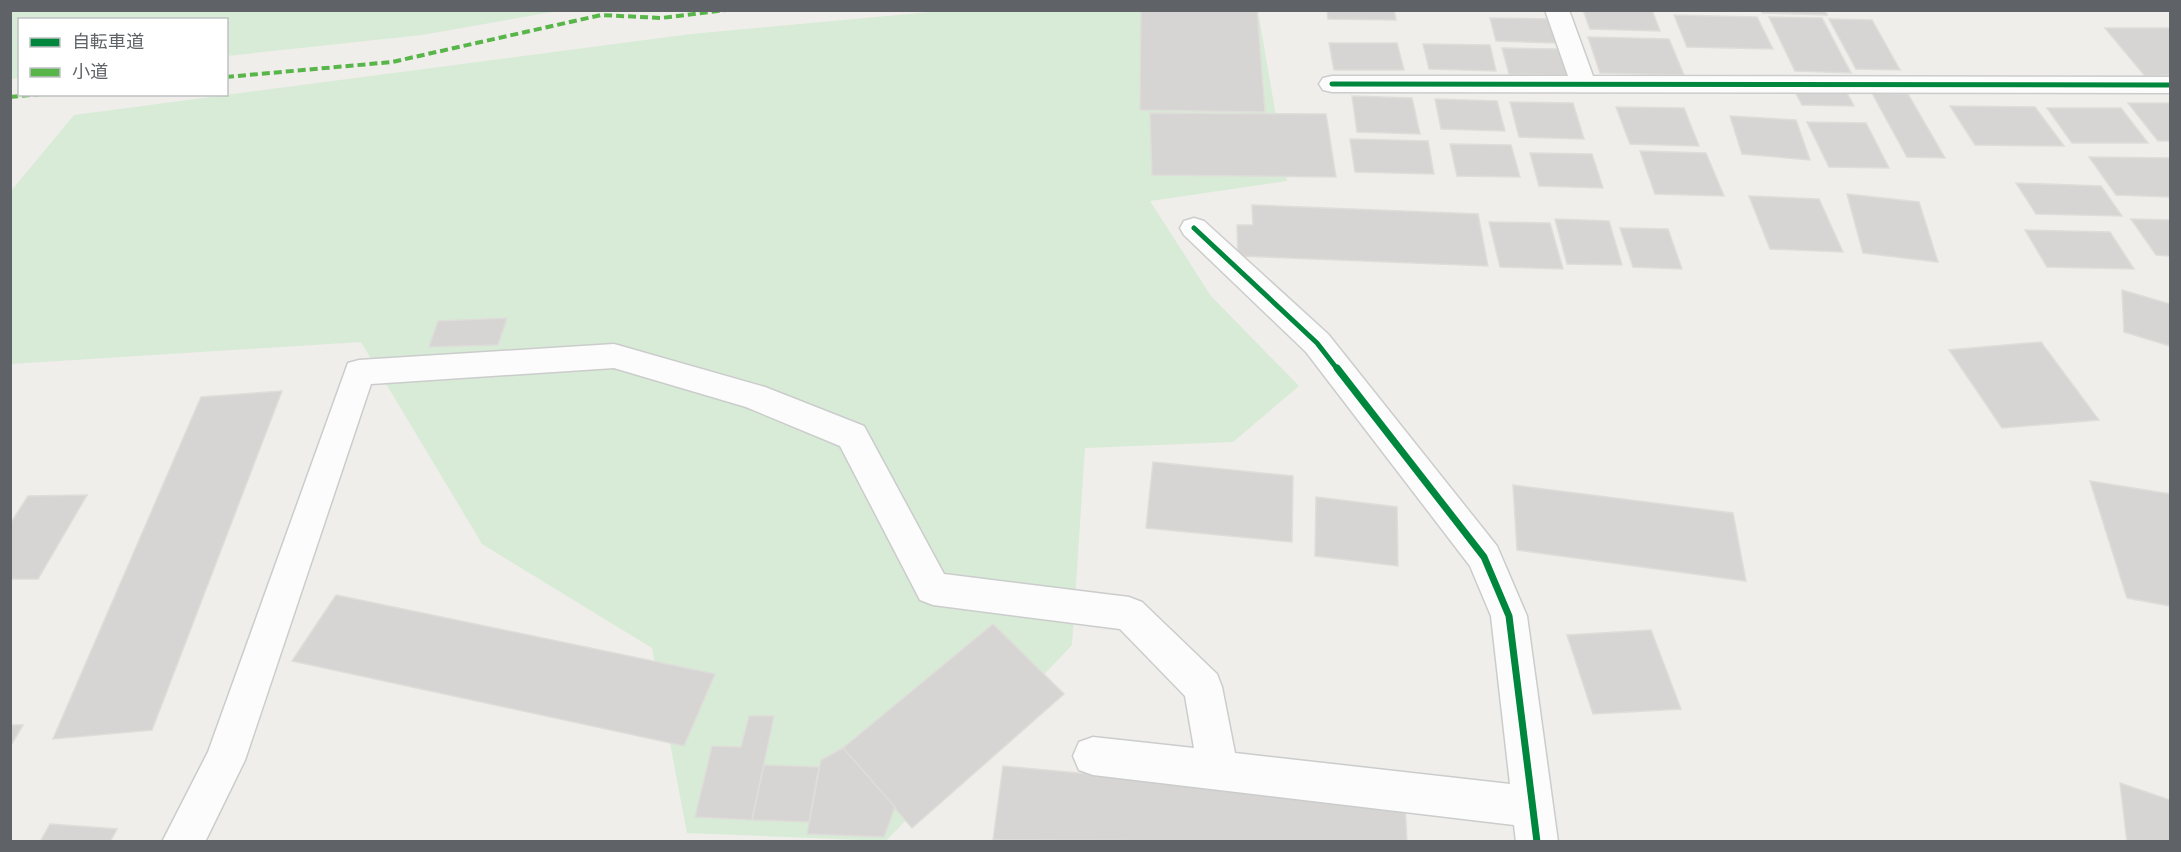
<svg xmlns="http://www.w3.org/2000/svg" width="2181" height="852" font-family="'Noto Sans','Noto Sans JP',sans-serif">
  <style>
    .green { fill: #d8ebd6 }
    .building { fill: #d6d5d3; stroke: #deddd9; stroke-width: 1.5 }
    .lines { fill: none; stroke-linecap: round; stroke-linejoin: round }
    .minor-casing { stroke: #cbcccc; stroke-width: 3 }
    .minor { fill: #fdfcfc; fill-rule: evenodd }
    .quiet { stroke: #58b549; stroke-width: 4; stroke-dasharray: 8 4; stroke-linecap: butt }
    .cycleway-far1-casing { stroke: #fff; stroke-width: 8 }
    .cycleway-casing { stroke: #fff; stroke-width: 10 }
    .cycleway-far1 { stroke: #00873e; stroke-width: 5 }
    .cycleway { stroke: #00873e; stroke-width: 7 }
  </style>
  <rect width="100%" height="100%" fill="#efeeea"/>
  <!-- green -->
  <g class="green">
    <path d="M10,11L11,10L558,11L422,35L227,56L226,20H20L19,78L11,79Z"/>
    <path d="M941,11H1258L1287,181L1150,201L1211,296L1299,386L1233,442L1085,448L1072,645L886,841L687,833L652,648L482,544L361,342L11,364V191L74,115L691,34Z"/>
  </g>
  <!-- building -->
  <g class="building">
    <path d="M1141,10H1257L1265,112L1140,110Z"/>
    <path d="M1327,10H1394L1396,20L1328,19Z"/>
    <path d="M1583,10H1652L1660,31L1590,29Z"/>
    <path d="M1761,10H1825L1827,15L1762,13Z"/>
    <path d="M1674,15L1757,17L1773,49L1687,47Z"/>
    <path d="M1769,17L1822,18L1851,73L1795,71Z"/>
    <path d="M1490,18L1548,19L1556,43L1496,41Z"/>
    <path d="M1829,19L1872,20L1900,70L1856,69Z"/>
    <path d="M2105,28H2170V75L2145,76Z"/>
    <path d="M1588,37L1669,39L1684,75L1600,73Z"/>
    <path d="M1329,43H1397L1404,70H1334Z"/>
    <path d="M1423,44L1490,45L1496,71L1429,69Z"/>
    <path d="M1502,48L1559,49L1567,75L1509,74Z"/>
    <path d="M1794,90L1846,91L1854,106L1802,105Z"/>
    <path d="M1872,93L1908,94L1945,158L1907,157Z"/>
    <path d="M1352,96L1412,98L1420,134L1357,132Z"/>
    <path d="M1435,99L1497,101L1505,131L1441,129Z"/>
    <path d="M1510,102L1573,103L1584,139L1519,137Z"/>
    <path d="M2128,103H2170V141H2158Z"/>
    <path d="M1950,106L2035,107L2064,146L1975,145Z"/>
    <path d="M1616,107L1684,108L1699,146L1630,144Z"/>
    <path d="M2047,108H2121L2148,143H2072Z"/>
    <path d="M1150,113L1326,114L1336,177L1152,175Z"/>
    <path d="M1730,116L1796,120L1810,160L1742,154Z"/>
    <path d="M1807,122L1866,123L1889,168L1829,167Z"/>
    <path d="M1350,139L1428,141L1434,174L1355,172Z"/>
    <path d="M1450,144L1511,145L1520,177L1457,176Z"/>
    <path d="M1640,151L1706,153L1724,196L1655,194Z"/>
    <path d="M1530,153L1592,154L1603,188L1539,186Z"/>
    <path d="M2089,157L2170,158V197L2116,195Z"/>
    <path d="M2016,183L2101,186L2122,216L2036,214Z"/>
    <path d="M1847,194L1919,202L1938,262L1863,253Z"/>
    <path d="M1749,196L1819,199L1843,252L1770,249Z"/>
    <path d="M1252,205L1478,214L1488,266L1238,256L1237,225H1253Z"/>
    <path d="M1555,219L1609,221L1622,265L1567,264Z"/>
    <path d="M2131,219L2170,220V256L2156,255Z"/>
    <path d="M1489,222L1550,223L1563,269L1500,267Z"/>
    <path d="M1620,228L1668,229L1682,269L1633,267Z"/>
    <path d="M2025,230L2110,232L2134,269L2047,267Z"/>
    <path d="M2122,290L2170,304V346L2124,332Z"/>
    <path d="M507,318L498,345L429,347L438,321Z"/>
    <path d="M2041,342L2099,420L2002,428L1949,350Z"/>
    <path d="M282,391L152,730L53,739L201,397Z"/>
    <path d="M1153,462L1293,476L1292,542L1146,528Z"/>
    <path d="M2090,481L2170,494V606L2127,598Z"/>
    <path d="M1513,485L1733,513L1746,581L1517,550Z"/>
    <path d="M87,495L38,579H10V524L28,496Z"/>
    <path d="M1316,497L1397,507L1398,566L1315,556Z"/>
    <path d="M336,595L715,674L684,746L292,661Z"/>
    <path d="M993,624L1064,694L912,828L843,748Z"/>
    <path d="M1651,630L1681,709L1593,714L1567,635Z"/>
    <path d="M749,716H774L752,820L695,817L712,746L741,747Z"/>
    <path d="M10,725H23L10,747Z"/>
    <path d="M843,748L895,807L884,837L807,834L821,760Z"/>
    <path d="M764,765L819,767L809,822L752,820Z"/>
    <path d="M1003,766L1405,803L1407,842L993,840Z"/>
    <path d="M2120,783L2170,800V842H2127Z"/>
    <path d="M50,824L117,829L110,842H40Z"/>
  </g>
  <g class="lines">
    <!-- minor casing -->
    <g class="minor-casing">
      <g id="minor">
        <path d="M1545,10H1569L1593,76L2170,77V93L1332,92L1323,90L1319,84L1323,78L1332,76H1568Z"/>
        <path d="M1194,218L1204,221L1328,334L1497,546L1527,616L1558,842H1516L1514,825L1093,775L1079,770L1073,756L1079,742L1093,737L1194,748L1185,696L1120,629L933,605L920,600L840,446L746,407L614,368L371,384L245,760L205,842H162L208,752L348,363L359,360L614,344L765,387L864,426L944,574L1129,597L1142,602L1217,674L1222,687L1235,753L1510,784L1491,616L1470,566L1306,352L1184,235L1180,228L1184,221Z"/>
      </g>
    </g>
    <!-- minor -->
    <use href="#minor" class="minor"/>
    <!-- quiet -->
    <g class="quiet">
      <path d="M226,77L392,62L601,15L661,18L726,10"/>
      <path d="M10,97L41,94"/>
    </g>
    <!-- cycleway-far1 casing -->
    <g class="cycleway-far1-casing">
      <g id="cycleway-far1">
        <path d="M1332,84L2170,85"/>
        <path d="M1194,228L1317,343L1338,370"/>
      </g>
    </g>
    <!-- cycleway casing -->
    <g class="cycleway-casing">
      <path id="cycleway" d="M1337,368L1484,557L1509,616L1537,842"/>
    </g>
    <!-- cycleway-far1 -->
    <use href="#cycleway-far1" class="cycleway-far1"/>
    <!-- cycleway -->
    <use href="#cycleway" class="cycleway"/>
  </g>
  <!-- border -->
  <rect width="2181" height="852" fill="none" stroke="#5f6368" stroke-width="24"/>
  <!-- legend -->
  <rect x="18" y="18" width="210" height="78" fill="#ffffff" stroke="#bfc1c3" stroke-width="1.5"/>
  <rect x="30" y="38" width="30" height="9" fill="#00873e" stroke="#bfc1c3" stroke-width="1.5"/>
  <text x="72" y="48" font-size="18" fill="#5f6368">自転車道</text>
  <rect x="30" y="68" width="30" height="9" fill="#58b549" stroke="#bfc1c3" stroke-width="1.5"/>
  <text x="72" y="78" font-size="18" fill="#5f6368">小道</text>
</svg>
